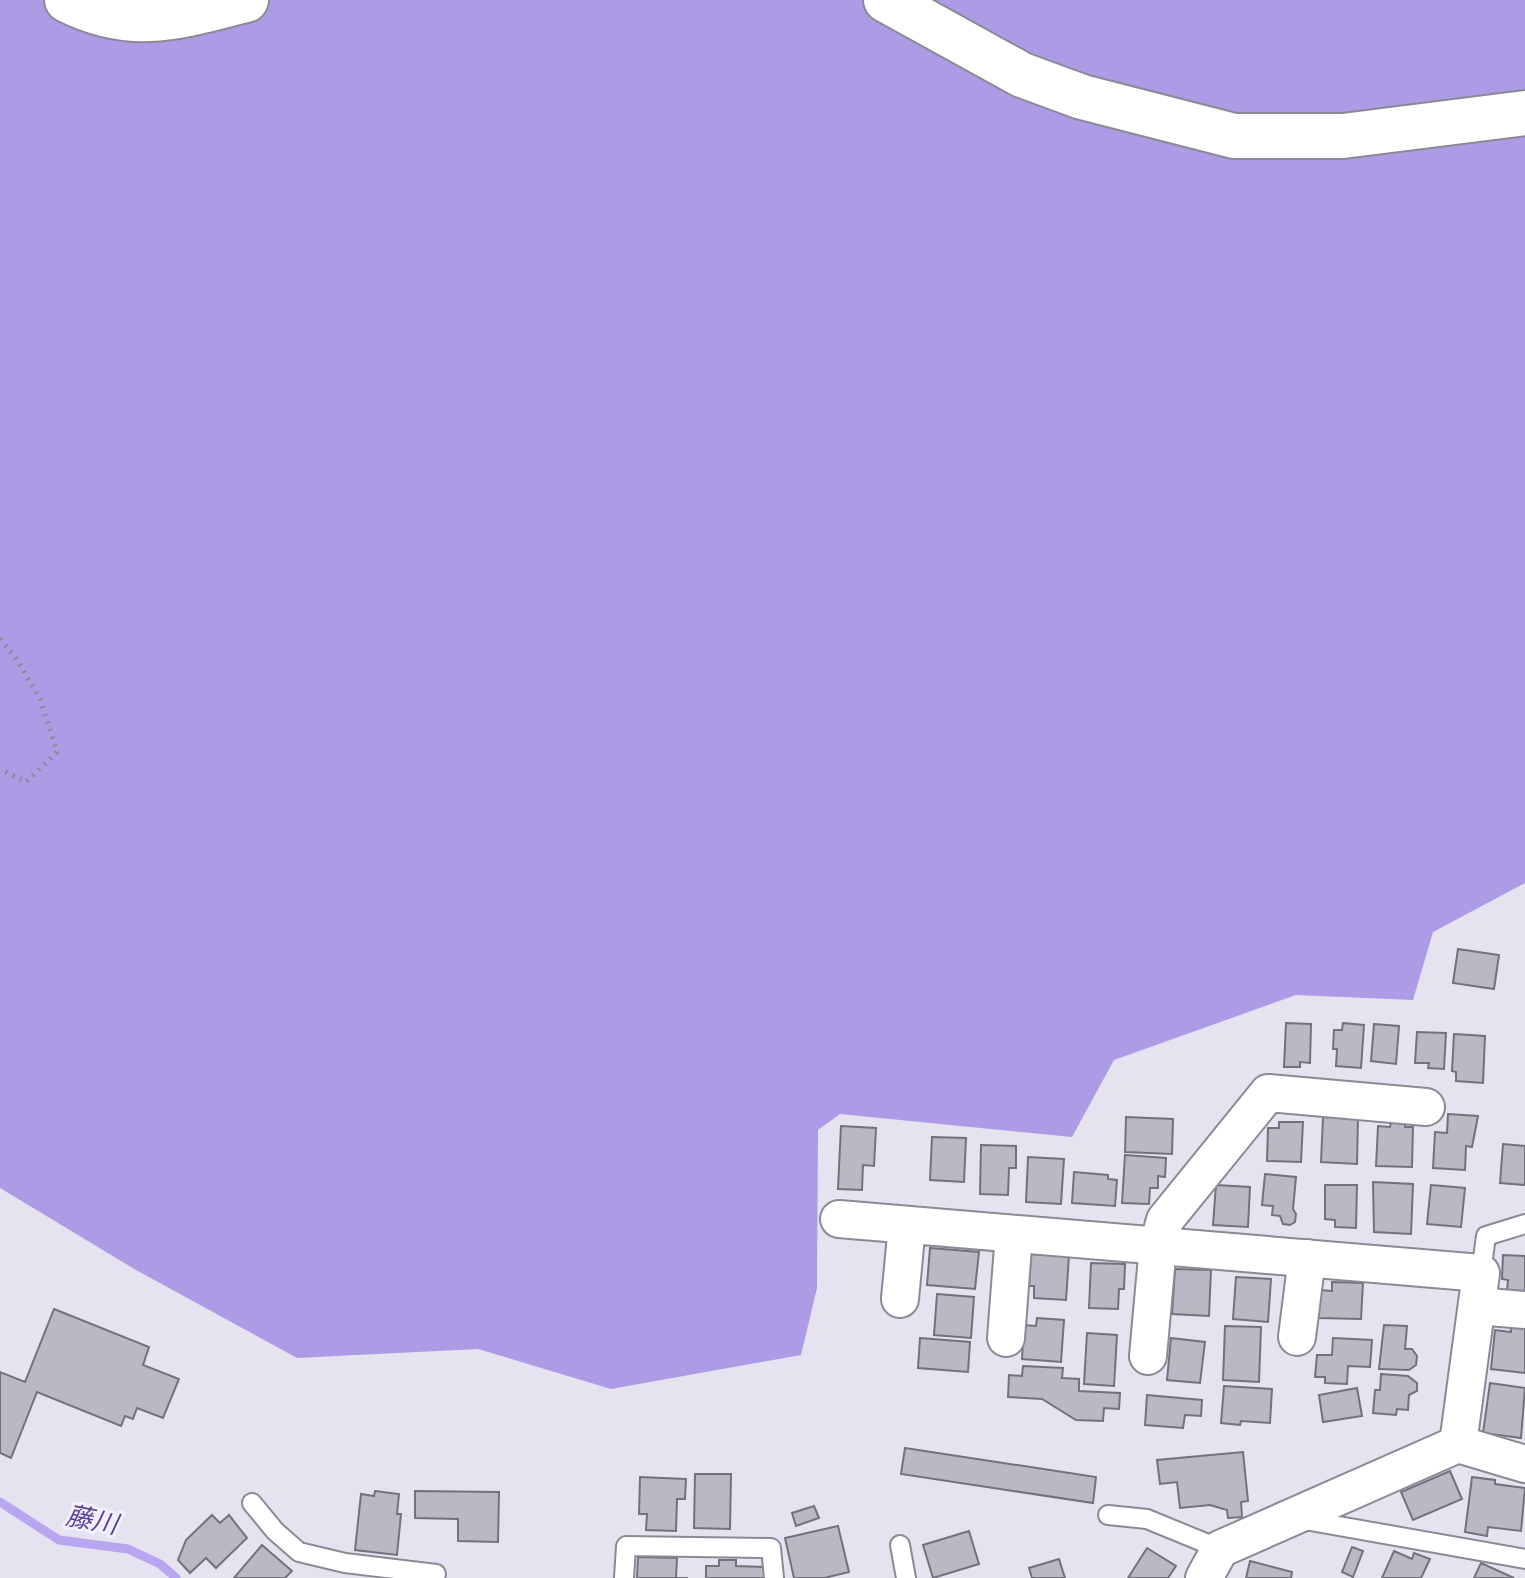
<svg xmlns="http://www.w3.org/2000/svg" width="1525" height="1578" font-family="'Open Sans','Noto Sans JP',sans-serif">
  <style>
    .forest { fill: #ae9be5 }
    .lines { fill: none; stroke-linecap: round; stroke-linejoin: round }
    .stream { stroke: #b8a6f0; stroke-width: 9 }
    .building { fill: #bbb8c5; stroke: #74717d; stroke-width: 2 }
    .service-casing { stroke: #8c8996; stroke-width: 22 }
    .minor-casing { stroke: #8c8996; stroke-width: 40 }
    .secondary-casing { stroke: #8c8996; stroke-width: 48 }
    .path { stroke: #8c8a94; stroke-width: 5; stroke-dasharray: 2 6; stroke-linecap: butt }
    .service { stroke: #fff; stroke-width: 18 }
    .minor { stroke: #fff; stroke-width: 36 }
    .secondary { stroke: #fff; stroke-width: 44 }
    .labels { text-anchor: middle; stroke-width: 6; stroke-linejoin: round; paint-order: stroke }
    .water-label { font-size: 26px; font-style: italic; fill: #5b3f95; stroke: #f3f1ff }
  </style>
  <rect width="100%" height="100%" fill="#e6e3f1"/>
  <!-- forest -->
  <path class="forest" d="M0,0H1525V883L1433,932L1413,1000L1296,995L1114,1060L1072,1137L840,1114L818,1130L817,1288L801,1355L611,1389L478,1349L297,1358L136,1270L0,1188Z"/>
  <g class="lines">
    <!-- stream -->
    <path class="stream" d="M0,1502L59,1540L128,1549L160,1564L176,1578"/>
  </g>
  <!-- building -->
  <g class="building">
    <path d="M1458,949L1499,955L1494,989L1453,983Z"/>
    <path d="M1286,1023L1311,1024L1310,1063L1300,1062V1067H1284Z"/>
    <path d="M1343,1023L1364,1025L1361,1068L1336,1066L1337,1049H1333L1334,1030H1342Z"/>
    <path d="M1374,1024L1399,1026L1396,1064L1371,1061Z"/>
    <path d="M1417,1032L1446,1033L1444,1069L1428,1068L1429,1063H1415Z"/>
    <path d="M1454,1034L1485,1036L1483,1083L1456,1081V1072L1452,1071Z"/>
    <path d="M1448,1114L1478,1116L1472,1147L1466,1146L1465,1170L1433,1168L1435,1132L1447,1133Z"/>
    <path d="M1126,1117L1173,1119L1172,1154L1125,1152Z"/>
    <path d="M1323,1117L1358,1118L1357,1164L1321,1162Z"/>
    <path d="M1279,1122H1303L1301,1162L1267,1161L1268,1128H1279Z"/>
    <path d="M1391,1122L1405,1123V1127H1413L1412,1167L1376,1166L1378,1126L1390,1127Z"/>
    <path d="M841,1126L876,1128L874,1166L863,1165L862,1190L838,1189Z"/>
    <path d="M932,1137L966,1138L964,1182L930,1180Z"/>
    <path d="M1503,1144L1525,1146V1185L1500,1183Z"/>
    <path d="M981,1145L1016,1146V1168H1009L1008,1195L980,1194Z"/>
    <path d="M1125,1155L1166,1158L1165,1177L1158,1176V1188H1150L1149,1204L1122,1203Z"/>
    <path d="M1028,1157L1064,1159L1061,1204L1026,1202Z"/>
    <path d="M1074,1172L1108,1175V1179L1117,1180L1115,1206L1072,1203Z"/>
    <path d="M1265,1174L1296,1177L1293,1209L1296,1214L1295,1222L1290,1225L1283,1224L1280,1216L1272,1215L1273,1206L1262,1205Z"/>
    <path d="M1373,1182L1413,1184L1411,1234L1374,1232Z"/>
    <path d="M1216,1185L1250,1187L1248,1227L1213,1225Z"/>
    <path d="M1325,1185H1357L1356,1228L1335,1227V1220L1325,1219Z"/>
    <path d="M1431,1185L1465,1188L1461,1227L1427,1224Z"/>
    <path d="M930,1248L979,1252L975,1289L927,1285Z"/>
    <path d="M1031,1254L1069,1256L1066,1300L1034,1298V1286H1029Z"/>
    <path d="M1503,1255L1525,1256V1291L1507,1290L1508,1280L1502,1279Z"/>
    <path d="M1091,1263L1125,1264L1124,1289H1119L1118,1309L1089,1308Z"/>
    <path d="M1175,1269L1211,1270L1209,1316L1172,1314Z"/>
    <path d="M1236,1277L1271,1279L1268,1322L1233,1319Z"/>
    <path d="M1332,1282L1363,1283L1361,1319L1318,1318L1319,1290L1332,1291Z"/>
    <path d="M937,1294L974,1297L971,1338L934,1335Z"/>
    <path d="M54,1309L149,1347L143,1365L179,1379L163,1418L137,1408L133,1419L125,1416L121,1426L37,1392L11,1458L0,1453V1372L25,1382Z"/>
    <path d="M1037,1318L1064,1320L1061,1362L1022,1359L1024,1325L1036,1326Z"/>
    <path d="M1384,1325L1407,1326L1405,1349H1412L1417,1356L1416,1365L1409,1370L1379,1369Z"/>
    <path d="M1225,1326L1261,1327L1259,1382L1223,1380Z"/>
    <path d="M1511,1327L1525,1329V1373L1491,1369L1495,1330L1511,1332Z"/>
    <path d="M1087,1333L1117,1335L1114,1386L1084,1384Z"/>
    <path d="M920,1338L970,1342L968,1372L918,1368Z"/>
    <path d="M1171,1338L1205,1342L1200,1383L1167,1380Z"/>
    <path d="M1333,1338L1372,1340L1370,1367L1348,1366L1347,1384L1325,1383V1377H1315L1317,1355H1332Z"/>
    <path d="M1023,1366L1063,1368L1062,1378L1079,1379V1391L1120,1393L1119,1409L1104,1408L1103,1421L1076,1420L1042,1399L1008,1397L1009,1375L1022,1376Z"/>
    <path d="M1381,1374L1408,1376L1417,1383V1391L1409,1395L1408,1410L1397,1409L1396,1415L1373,1413L1375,1390H1380Z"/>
    <path d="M1490,1383L1525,1388L1521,1438L1483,1433Z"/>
    <path d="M1224,1386L1272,1389L1270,1423L1241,1421L1240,1425L1221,1423Z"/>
    <path d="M1357,1388L1362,1416L1323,1422L1319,1395Z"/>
    <path d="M1147,1395L1202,1400L1201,1416L1185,1415L1183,1428L1145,1425Z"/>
    <path d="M905,1448L1096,1477L1093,1503L901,1474Z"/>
    <path d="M1243,1452L1248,1501L1241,1502L1242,1517L1228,1518L1227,1510L1210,1505L1180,1508L1177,1482L1160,1484L1157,1460Z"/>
    <path d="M1450,1471L1462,1499L1413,1520L1401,1492Z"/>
    <path d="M695,1474H731L730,1529L694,1528Z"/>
    <path d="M640,1477L686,1479L685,1499H677L676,1531L646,1530L647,1514H639Z"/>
    <path d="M1472,1477L1495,1480V1484L1525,1488L1521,1531L1488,1527L1487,1536L1465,1532Z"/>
    <path d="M375,1491L399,1494L397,1514H401L397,1555L355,1550L361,1494L374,1496Z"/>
    <path d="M415,1491L499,1492L498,1542L458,1541V1519L415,1518Z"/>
    <path d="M814,1506L819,1518L796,1526L792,1513Z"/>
    <path d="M212,1515L220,1523L229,1515L247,1538L216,1568L206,1558L190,1573L178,1560L186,1540Z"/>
    <path d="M838,1526L849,1572L824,1578H794L785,1538Z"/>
    <path d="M969,1531L979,1564L933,1578L923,1545Z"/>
    <path d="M262,1545L292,1571L285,1578H234Z"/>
    <path d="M1352,1547L1363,1551L1353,1577L1342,1572Z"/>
    <path d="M1147,1548L1176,1566L1168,1578H1128Z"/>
    <path d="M1394,1551L1412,1559L1414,1553L1430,1559L1421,1578H1382Z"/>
    <path d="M638,1557L677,1558L676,1578H688H637Z"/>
    <path d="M1059,1559L1065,1578H1032L1029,1568Z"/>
    <path d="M719,1560H736V1566L766,1567V1578H706V1566H719Z"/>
    <path d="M1250,1561L1292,1572L1291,1578H1246Z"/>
    <path d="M1481,1563L1514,1578H1474Z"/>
  </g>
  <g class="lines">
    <!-- service casing -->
    <g class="service-casing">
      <g id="service">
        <path d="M1481,1273L1486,1236L1525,1224"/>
        <path d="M252,1503L275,1531L299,1552L345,1563L436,1574L435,1578"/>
        <path d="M1108,1515L1147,1519L1220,1549"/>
        <path d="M1299,1519L1525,1559"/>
        <path d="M900,1545L906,1578"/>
        <path d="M624,1578L626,1546L771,1548L774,1578"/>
      </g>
    </g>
    <!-- minor casing -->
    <g class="minor-casing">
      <g id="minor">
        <path d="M839,1219L1481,1273L1458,1444"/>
        <path d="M900,1299L907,1225"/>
        <path d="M1477,1306L1525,1310"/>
        <path d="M1297,1337L1307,1258"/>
        <path d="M1006,1338L1014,1234"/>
        <path d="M1148,1356L1158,1246L1165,1220L1268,1093L1426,1107"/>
        <path d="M1204,1578L1220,1549L1458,1444L1525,1464"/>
      </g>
    </g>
    <!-- secondary casing -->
    <g class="secondary-casing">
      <g id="secondary">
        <path d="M67,0C133,33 179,17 246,0"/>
        <path d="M886,0L1022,75L1082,97L1234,136H1343L1525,113"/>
      </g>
    </g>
    <!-- path -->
    <path class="path" d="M0,639L16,658L40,699L57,752L26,782L0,769"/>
    <!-- service -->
    <use href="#service" class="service"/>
    <!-- minor -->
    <use href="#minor" class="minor"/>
    <!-- secondary -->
    <use href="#secondary" class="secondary"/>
  </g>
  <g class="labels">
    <!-- water labels -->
    <g class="water-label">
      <text transform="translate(92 1520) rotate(11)" y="9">藤川</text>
    </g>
  </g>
</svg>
